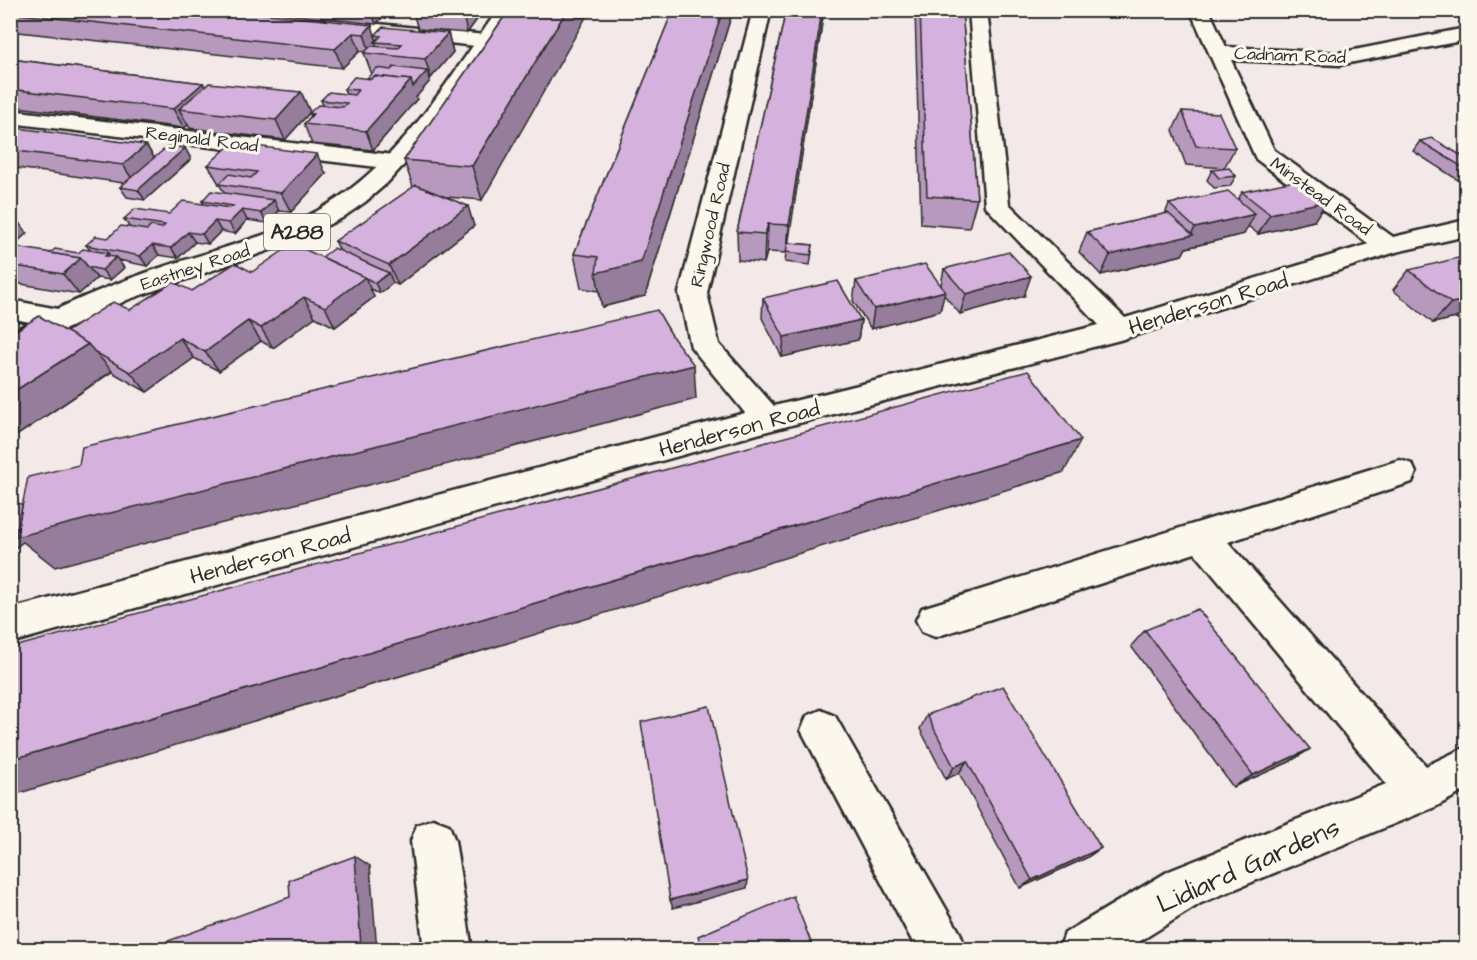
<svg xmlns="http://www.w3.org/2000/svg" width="1477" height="960" font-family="'Architects Daughter',sans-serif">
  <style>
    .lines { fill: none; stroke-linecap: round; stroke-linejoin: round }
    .minor-casing { stroke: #2b2b2b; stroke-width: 5 }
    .major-casing { stroke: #2b2b2b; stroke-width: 5 }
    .minor { fill: #fbf7ec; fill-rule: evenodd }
    .major { fill: #fbf7ec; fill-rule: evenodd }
    .wall { fill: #b799be; stroke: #2b2b2b; stroke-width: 1.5 }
    .shaded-wall { fill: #957d9b; stroke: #2b2b2b; stroke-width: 1.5 }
    .building { fill: #d5b2dd; stroke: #2b2b2b; stroke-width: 1.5 }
    .labels { text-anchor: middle; stroke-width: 6; stroke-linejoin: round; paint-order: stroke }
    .far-street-label { font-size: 18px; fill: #2b2b2b; stroke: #fbf7ec }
    .shield { fill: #fbf7ec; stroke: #696865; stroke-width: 1.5 }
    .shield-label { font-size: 21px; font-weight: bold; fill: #2b2b2b }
    .street-label { font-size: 22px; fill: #2b2b2b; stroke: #fbf7ec }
    .near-street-label { font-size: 27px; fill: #2b2b2b; stroke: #fbf7ec }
  </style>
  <rect width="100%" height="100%" fill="#f3e9e9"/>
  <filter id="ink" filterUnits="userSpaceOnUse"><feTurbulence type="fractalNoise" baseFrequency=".0167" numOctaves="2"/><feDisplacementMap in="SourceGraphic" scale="12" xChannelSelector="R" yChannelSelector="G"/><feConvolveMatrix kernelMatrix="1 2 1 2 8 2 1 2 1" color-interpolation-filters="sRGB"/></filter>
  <g filter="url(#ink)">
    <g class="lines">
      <!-- minor casing -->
      <g class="minor-casing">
        <g id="minor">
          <path d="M753,10H771L707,293L719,344L774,406L1099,325L985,206L969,10H987L1009,204L1125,318L1369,244L1256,159L1190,10H1209L1226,47L1339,53L1466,28V40L1339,65L1231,60L1274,150L1393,237L1466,220V236L1396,252L1120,340L768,431L10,643V609L745,413L691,347L679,293Z"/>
          <path d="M329,19L485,35L492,37L495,41L492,45L485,47L322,29L319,25L322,21Z"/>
          <path d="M10,110L394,155L402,157L406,162L402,167L394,169L10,123Z"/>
          <path d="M10,300L69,311L73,318L69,325L59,328L10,318Z"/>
          <path d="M1400,460L1412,464L1416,473L1412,482L1228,542L1426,766L1466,747V790L1435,807L1201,903L1126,950H1059L1065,933L1169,871L1386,784L1195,553L935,637L922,632L916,620L922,608Z"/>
          <path d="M821,710L835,716L960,933L966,950H917L801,730L807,716Z"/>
          <path d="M433,819L449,825L455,841L472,950H424L411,841L417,825Z"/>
        </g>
      </g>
      <!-- major casing -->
      <g class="major-casing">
        <path id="major" d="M498,10H517L428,138L387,183L365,202L342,218L293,242L127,300L10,356V333C61,305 114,283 169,265C230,245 296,231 348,191C411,144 452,74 498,10Z"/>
      </g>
      <!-- minor -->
      <use href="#minor" class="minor"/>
      <!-- major -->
      <use href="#major" class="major"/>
    </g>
    <!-- wall -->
    <g class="wall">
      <path d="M10,10H228L376,35L448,33L453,52L431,78H430V81L416,97L417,99L373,150L312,144L304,124L311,116L309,113L323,105L321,100L346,94L344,89L367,79L373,73L371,72L364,53L365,52L360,51L342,68L10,31Z"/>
      <path d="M250,10H389L376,24Z"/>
      <path d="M412,10H484L467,33L418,29Z"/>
      <path d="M509,10L482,200L447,197L474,226L398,285L393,283L380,293L370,289L374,297L335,327L315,317L273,348L261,341L219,371L194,358L147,392L112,372L10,440V334L66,332L130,310L252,272L322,257L340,251L335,241L413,187L404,160Z"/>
      <path d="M673,10H733L645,296L602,307L599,291L581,288L574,254Z"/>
      <path d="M786,10H824L788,243L813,245L810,265L785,262L786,253L767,252L764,263L738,260L737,232Z"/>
      <path d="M915,10H962L977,199L969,228L921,224Z"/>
      <path d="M10,59L203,83L205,86L301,92L310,112L285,140L190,128L188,125L184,128L10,106Z"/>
      <path d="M1182,111L1235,148L1224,168L1186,165L1173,130Z"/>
      <path d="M10,125L13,128L146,145L154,158L185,148L191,159L145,200L127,197L120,187L124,183L10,167Z"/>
      <path d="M1420,141L1467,159V181L1461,182L1413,151Z"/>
      <path d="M208,165L326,174L291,212L279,211L267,223L247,220L235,234L221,231L208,244L195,242L178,258L159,255L147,266L118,260L124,268L110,280L97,278L79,294L10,282L11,213L27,233L12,247L50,253H78L90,250L86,245L108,238L130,228L124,219L169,214L204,204L202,201L225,194Z"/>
      <path d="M1212,170L1236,176L1230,186L1214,188L1207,180Z"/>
      <path d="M1242,192L1314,221L1258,234L1248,226L1244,234L1186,248L1182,255L1101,275L1079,252L1087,232L1165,214L1169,204L1238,200Z"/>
      <path d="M1467,265V327L1456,318L1433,323L1393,290L1409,270Z"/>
      <path d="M944,269L1024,296L960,314L944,295L940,311L871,329L853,301L856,281L941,285Z"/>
      <path d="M763,298L861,320L858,340L782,357L762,318Z"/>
      <path d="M1145,630L1310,749L1289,762L1233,787L1131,646Z"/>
      <path d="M927,715L1101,848L1086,858L1020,888L959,773L946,779L920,729Z"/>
    </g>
    <!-- shaded-wall -->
    <g class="shaded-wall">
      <path d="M371,10H389L376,24Z"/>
      <path d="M462,10H484L467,33Z"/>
      <path d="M567,10H590L482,200L472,166Z"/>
      <path d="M723,10H733L645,296L602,307L596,273Z"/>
      <path d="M822,10H824L787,253L789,225Z"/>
      <path d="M372,25L377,42H375L377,46L370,53L364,34Z"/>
      <path d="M353,33L360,51L342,68L335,49Z"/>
      <path d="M448,33L453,52L431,78L425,59Z"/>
      <path d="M427,71L430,81L416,97L417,99L373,150L366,131L411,80Z"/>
      <path d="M203,83L213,102L179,109L188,125L184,128L173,109Z"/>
      <path d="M301,92L310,112L285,140L276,120Z"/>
      <path d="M146,145L159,165L136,185L123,165Z"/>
      <path d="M185,148L191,159L145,200L138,190Z"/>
      <path d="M317,154L326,174L291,212L281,193Z"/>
      <path d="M1467,176V181L1461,182Z"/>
      <path d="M274,200L279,211L267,223L261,213Z"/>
      <path d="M1327,201L1314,221L1258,234L1270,214Z"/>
      <path d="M468,206L474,226L398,285L389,265Z"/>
      <path d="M242,210L247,220L235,234L229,223Z"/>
      <path d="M11,213L27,233L10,248Z"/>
      <path d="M1255,214L1244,234L1186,248L1182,255L1101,275L1110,255L1191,235L1195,228Z"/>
      <path d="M215,221L221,231L208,244L202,234Z"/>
      <path d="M768,224L767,252L764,263L765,234Z"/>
      <path d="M188,232L195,242L178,258L171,248Z"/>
      <path d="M152,245L159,255L147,266L140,256Z"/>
      <path d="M108,253L113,260L116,257L124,268L110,280L102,270L105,256Z"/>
      <path d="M81,258L97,278L79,294L63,274Z"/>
      <path d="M389,273L393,283L380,293L375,283Z"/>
      <path d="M1031,276L1024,296L960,314L966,294Z"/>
      <path d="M365,277L374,297L335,327L325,307Z"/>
      <path d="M945,291L940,311L871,329L874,309Z"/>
      <path d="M304,297L315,317L273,348L261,328Z"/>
      <path d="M1467,300V307L1456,318L1433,323L1451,303Z"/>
      <path d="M861,320L858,340L782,357L784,337Z"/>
      <path d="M248,321L261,341L219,371L205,352Z"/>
      <path d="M180,338L194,358L147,392L130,372Z"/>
      <path d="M88,344L112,371L10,440V394Z"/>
      <path d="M694,365L696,399L55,567L23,542L10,552V533L21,524Z"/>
      <path d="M1081,440L1064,472L10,796V760Z"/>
      <path d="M1310,749L1289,762L1233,787L1253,775Z"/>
      <path d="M967,761L959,773L946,779L954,767Z"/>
      <path d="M1101,848L1086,858L1020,888L1032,880Z"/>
      <path d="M355,856L370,866L377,950H355Z"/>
      <path d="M748,880L747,888L673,908L670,900Z"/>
      <path d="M137,945L157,950H137Z"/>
    </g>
    <!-- building -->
    <g class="building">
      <path d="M10,10H228L372,25L364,34L353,33L335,49L10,13Z"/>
      <path d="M509,10H567L472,166L404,160Z"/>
      <path d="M673,10H723L641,262L596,273L598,257L574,254Z"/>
      <path d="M786,10H822L789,225L768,224L765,234L737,232Z"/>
      <path d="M920,10H962L977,199L927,196Z"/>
      <path d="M383,27L448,33L425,59L364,53L371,46L398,48L402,44L375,42L381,36L375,35Z"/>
      <path d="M10,59L203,83L173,109L10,89Z"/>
      <path d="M394,67L427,71L413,87L411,80L374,76L371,79L367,78L377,68L391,70Z"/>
      <path d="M374,76L411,80L366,131L304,124L313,114L309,113L318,105L343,107L347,103L321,100L329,92L354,95L358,90L344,89L354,77L371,79Z"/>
      <path d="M209,83L301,92L276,120L179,109Z"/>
      <path d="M1182,111L1219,113L1235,148L1196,146Z"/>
      <path d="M10,127L146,145L123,165L10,150Z"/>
      <path d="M1432,138L1467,159V170L1420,141Z"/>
      <path d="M232,143L317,154L281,193L219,184L229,174L251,178L257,172L208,165Z"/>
      <path d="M168,146L185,148L138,190L120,187Z"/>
      <path d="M1229,168L1236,176L1219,178L1212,170Z"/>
      <path d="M1299,180L1327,201L1270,214L1242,192Z"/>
      <path d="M416,185L468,206L389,265L335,241Z"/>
      <path d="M211,191L274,200L261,213L242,210L229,223L215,221L202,234L188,232L171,248L152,245L140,256L86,245L96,236L108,238L121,226L147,230L151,226L162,228L165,225L124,219L135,209L169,214L183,201L230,208L233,206L202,201Z"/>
      <path d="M1228,191L1255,214L1195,228L1169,204Z"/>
      <path d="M1168,213L1193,235L1110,255L1087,232Z"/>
      <path d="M788,243L813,245L811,255L786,252Z"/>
      <path d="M293,244L365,277L325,307L304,297L261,328L248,321L205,352L180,338L130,372L95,352L88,344L66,332L113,302L130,310L173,282L192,291L235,263L252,272Z"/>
      <path d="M10,246L81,258L63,274L10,265Z"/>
      <path d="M334,248L389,273L375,283L366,278L365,277L322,257Z"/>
      <path d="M55,249L78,253L83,249L108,253L105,256L116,257L102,270L88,267L81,258L50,253Z"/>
      <path d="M1009,252L1031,276L966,294L944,269Z"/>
      <path d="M1458,258L1467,265V300L1451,303L1409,270Z"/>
      <path d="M925,264L945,291L874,309L856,281Z"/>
      <path d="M838,281L861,320L784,337L763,298Z"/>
      <path d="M657,310L674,339L694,365L16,537L28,477L79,465L82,447Z"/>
      <path d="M39,316L88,344L10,394V334Z"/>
      <path d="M1028,371L1081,440L10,760V648Z"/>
      <path d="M19,503L22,505L18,527L10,533V510Z"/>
      <path d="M1198,609L1310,749L1253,775L1145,630Z"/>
      <path d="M1003,686L1101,848L1032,880L967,761L954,767L927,715Z"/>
      <path d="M709,706L748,880L670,900L641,722Z"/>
      <path d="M355,856L361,947L355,950H157V945L290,897L289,880Z"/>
      <path d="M793,896L814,950H703L698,936Z"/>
      <path d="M137,945V950H123Z"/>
    </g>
  </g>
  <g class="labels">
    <!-- far-street labels -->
    <g class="far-street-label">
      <text transform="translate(1290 55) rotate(2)" y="6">Cadnam Road</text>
      <text transform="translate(202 139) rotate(7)" y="6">Reginald Road</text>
      <text transform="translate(1321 196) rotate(36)" y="6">Minstead Road</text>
      <text transform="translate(710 225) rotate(-77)" y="6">Ringwood Road</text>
      <text transform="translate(195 267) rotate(-18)" y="6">Eastney Road</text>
    </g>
    <!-- shield labels -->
    <rect class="shield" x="264" y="214" width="66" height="36" rx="4.5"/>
    <g class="shield-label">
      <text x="297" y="239">A288</text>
    </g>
    <!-- street labels -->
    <g class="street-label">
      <text transform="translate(1208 303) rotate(-17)" y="8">Henderson Road</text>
      <text transform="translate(739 428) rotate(-15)" y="8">Henderson Road</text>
      <text transform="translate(270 555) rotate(-15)" y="8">Henderson Road</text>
    </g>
    <!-- near-street labels -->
    <g class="near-street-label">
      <text transform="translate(1248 865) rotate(-24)" y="9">Lidiard Gardens</text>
    </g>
  </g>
  <!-- margin -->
  <rect width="1477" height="960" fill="none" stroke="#fbf7ec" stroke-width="36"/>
  <rect x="18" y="18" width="1441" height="924" fill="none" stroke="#2b2b2b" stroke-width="2" filter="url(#ink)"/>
</svg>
